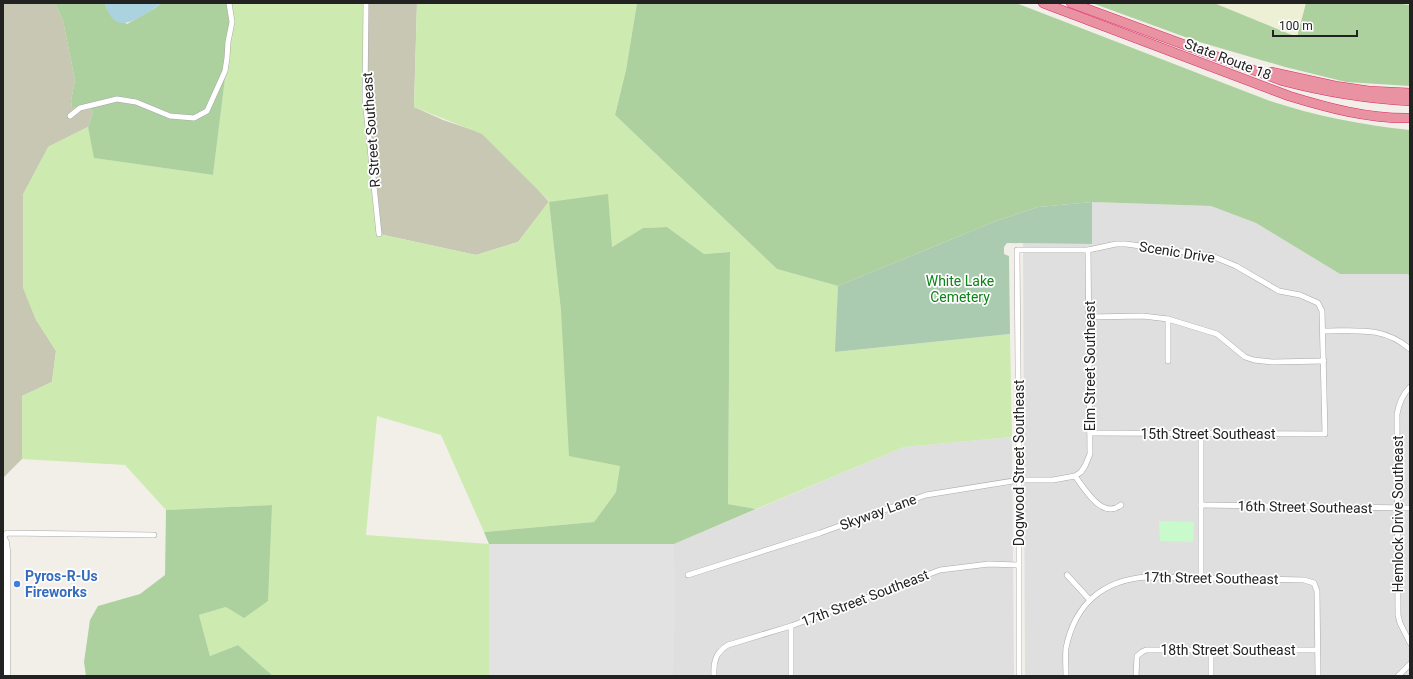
<svg xmlns="http://www.w3.org/2000/svg" width="1413" height="679" font-family="Roboto,sans-serif">
  <style>
    .residential { fill: #e0dfdf }
    .construction { fill: #c7c7b4 }
    .farmland { fill: #eef0d5 }
    .grass { fill: #cdebb0 }
    .forest { fill: #add19e }
    .cemetery { fill: #aacbaf }
    .park { fill: #c8facc }
    .parking { fill: #e2e2e2 }
    .water { fill: #aad3df }
    .lines { fill: none; stroke-linecap: round; stroke-linejoin: round }
    .minor-casing { stroke: #a9a9a9; stroke-width: 6 }
    .tertiary-casing { stroke: #a9a9a9; stroke-width: 7 }
    .motorway-casing { stroke: #dc2a67; stroke-width: 10 }
    .minor { stroke: #fff; stroke-width: 5 }
    .tertiary { stroke: #fff; stroke-width: 6 }
    .motorway { stroke: #e892a2; stroke-width: 9 }
    .shop-dot { fill: #3f7fe0; stroke: #fff; stroke-width: 1.5 }
    .labels { text-anchor: middle; stroke-width: 3.5; stroke-linejoin: round; paint-order: stroke }
    .street-label { font-size: 14px; fill: #222; stroke: #fff }
    .park-label { font-size: 14px; fill: #0c8416; stroke: #fff }
    .shop-label { font-size: 14px; font-weight: bold; fill: #366cbe; stroke: #fff; text-anchor: start }
  </style>
  <rect width="100%" height="100%" fill="#f2efe9"/>
  <!-- residential -->
  <g class="residential">
    <path d="M1092,202L1211,206L1256,223L1340,274H1407L1410,276V676H1025L1023,243L1092,244Z"/>
    <path d="M1012,437L1014,676H673L674,544L904,447Z"/>
  </g>
  <!-- construction -->
  <g class="construction">
    <path d="M3,3H55L63,21L75,80L71,101L72,108L90,107L93,112L88,127L48,147L35,318L56,351L52,382L22,396V459L3,478Z"/>
    <path d="M366,3H417L414,107L443,120L482,133L521,170L549,202L518,242L476,255L379,234L365,99Z"/>
  </g>
  <!-- farmland -->
  <path class="farmland" d="M1215,3H1306L1297,37Z"/>
  <!-- grass -->
  <path class="grass" d="M229,3H366L365,99L379,234L476,255L518,242L549,201L482,134L414,107L417,3H637L626,70L615,115L777,269L838,286L836,352L1010,334L1012,437L904,447L756,509L728,504L730,252L704,254L667,227L643,228L612,247L549,202L561,311L623,465L616,492L594,522L484,532L441,435L377,416L366,535L489,544V676H273L238,645L210,656L199,615L226,607L272,505L166,510L125,465L22,459V396L52,382L56,351L35,318L23,288V194L48,147L88,127L95,158L213,175L231,29Z"/>
  <!-- forest -->
  <g class="forest">
    <path d="M55,3H105L107,9L127,24L155,8L161,3H230L232,22L213,175L94,158L88,127L93,112L90,107L72,108L71,101L75,80L63,21Z"/>
    <path d="M637,3H1016L1270,101C1316,116 1362,125 1410,130V276L1407,274H1340L1256,223L1211,206L1092,202L1038,207L996,221L838,286L777,269L615,115L626,70Z"/>
    <path d="M1092,3H1214L1297,37L1306,3H1394L1410,5V86L1346,82L1285,67L1196,41Z"/>
    <path d="M608,194L612,247L643,228L667,227L704,254L730,252L728,504L756,509L674,544H489L484,532L594,522L616,492L620,466L569,456L561,311L549,202Z"/>
    <path d="M272,505L268,601L244,618L226,607L199,615L210,656L238,645L273,676H86L84,662L90,620L98,606L140,594L165,575L166,510Z"/>
  </g>
  <!-- cemetery -->
  <path class="cemetery" d="M1092,202V244L1007,243L1004,247V254L1009,256L1010,334L835,352L838,286L996,221L1038,207Z"/>
  <!-- park -->
  <path class="park" d="M1159,521L1194,522L1193,542L1160,541Z"/>
  <!-- parking -->
  <path class="parking" d="M489,544H674L673,676H489Z"/>
  <!-- water -->
  <path class="water" d="M105,3H161C154,9 147,13 140,17C121,28 111,24 105,3Z"/>
  <g class="lines">
    <!-- minor casing -->
    <g class="minor-casing">
      <g id="minor">
        <path d="M366,3L365,99L379,234"/>
        <path d="M70,116L80,108L117,99L136,102L170,116L194,118L207,111L225,71L227,58L228,42L232,22L229,3"/>
        <path d="M1089,317L1143,316L1168,319L1217,334L1245,357L1254,360L1273,362L1324,361"/>
        <path d="M1168,319V361"/>
        <path d="M1323,331C1357,331 1383,326 1410,349"/>
        <path d="M1410,387C1402,395 1399,403 1397,414L1398,615L1400,623L1410,643"/>
        <path d="M1075,476C1085,489 1102,520 1121,505"/>
        <path d="M1201,505L1410,508"/>
        <path d="M3,537L7,533L154,535"/>
        <path d="M688,575L820,533L926,495L1019,480H1053L1075,476L1081,472L1085,466L1090,454L1088,250"/>
        <path d="M1067,575L1089,599"/>
        <path d="M1201,578V434"/>
        <path d="M1211,650V676"/>
        <path d="M714,676C713,662 716,652 728,645L791,626L940,570L989,564L1019,565"/>
        <path d="M791,676V626"/>
        <path d="M1019,676V480L1017,250H1088L1116,244H1126L1212,256L1236,266L1279,291L1300,295L1318,303L1322,311L1325,434L1090,433"/>
        <path d="M1066,676C1066,667 1065,657 1066,648C1075,604 1103,580 1147,577L1304,580L1314,583L1317,591L1318,676"/>
        <path d="M1136,676L1137,656L1142,652L1146,650H1317"/>
        <path d="M1398,676L1410,664"/>
      </g>
    </g>
    <!-- tertiary casing -->
    <g class="tertiary-casing">
      <path id="tertiary" d="M3,537L6,542L7,550V676"/>
    </g>
    <!-- motorway casing -->
    <g class="motorway-casing">
      <g id="motorway">
        <path d="M1043,3L1289,96C1328,108 1369,119 1410,118"/>
        <path d="M1071,3L1283,81C1325,92 1367,99 1410,101"/>
        <path d="M1271,72L1335,86L1369,91L1410,93"/>
      </g>
    </g>
    <!-- minor -->
    <use href="#minor" class="minor"/>
    <!-- tertiary -->
    <use href="#tertiary" class="tertiary"/>
    <!-- motorway -->
    <use href="#motorway" class="motorway"/>
  </g>
  <!-- markers -->
  <circle class="shop-dot" cx="17" cy="584" r="4"/>
  <g class="labels">
    <!-- street labels -->
    <g class="street-label">
      <text transform="translate(1228 59) rotate(21)" y="5">State Route 18</text>
      <text transform="translate(371 130) rotate(-94)" y="5">R Street Southeast</text>
      <text transform="translate(1177 252) rotate(9)" y="5">Scenic Drive</text>
      <text transform="translate(1090 366) rotate(-90)" y="5">Elm Street Southeast</text>
      <text x="1208" y="439">15th Street Southeast</text>
      <text transform="translate(1019 463) rotate(-90)" y="5">Dogwood Street Southeast</text>
      <text transform="translate(1305 507) rotate(1)" y="5">16th Street Southeast</text>
      <text transform="translate(878 512) rotate(-20)" y="5">Skyway Lane</text>
      <text transform="translate(1398 514) rotate(-90)" y="5">Hemlock Drive Southeast</text>
      <text transform="translate(1211 578) rotate(1)" y="5">17th Street Southeast</text>
      <text transform="translate(865 598) rotate(-21)" y="5">17th Street Southeast</text>
      <text x="1228" y="655">18th Street Southeast</text>
    </g>
    <!-- park labels -->
    <g class="park-label">
      <text x="960" y="286">White Lake<tspan x="960" dy="16">Cemetery</tspan></text>
    </g>
    <!-- shop labels -->
    <g class="shop-label">
      <text x="25" y="581">Pyros-R-Us<tspan x="25" dy="16">Fireworks</tspan></text>
    </g>
  </g>
  <!-- border -->
  <rect width="1413" height="679" fill="none" stroke="#222222" stroke-width="8"/>
  <!-- scale -->
  <path d="M1273 30v6h84v-6" fill="none" stroke="#222222" stroke-width="2"/>
  <text x="1279" y="30" font-size="12" fill="#222222" stroke="#ffffff" stroke-width="3" paint-order="stroke">100 m</text>
</svg>
